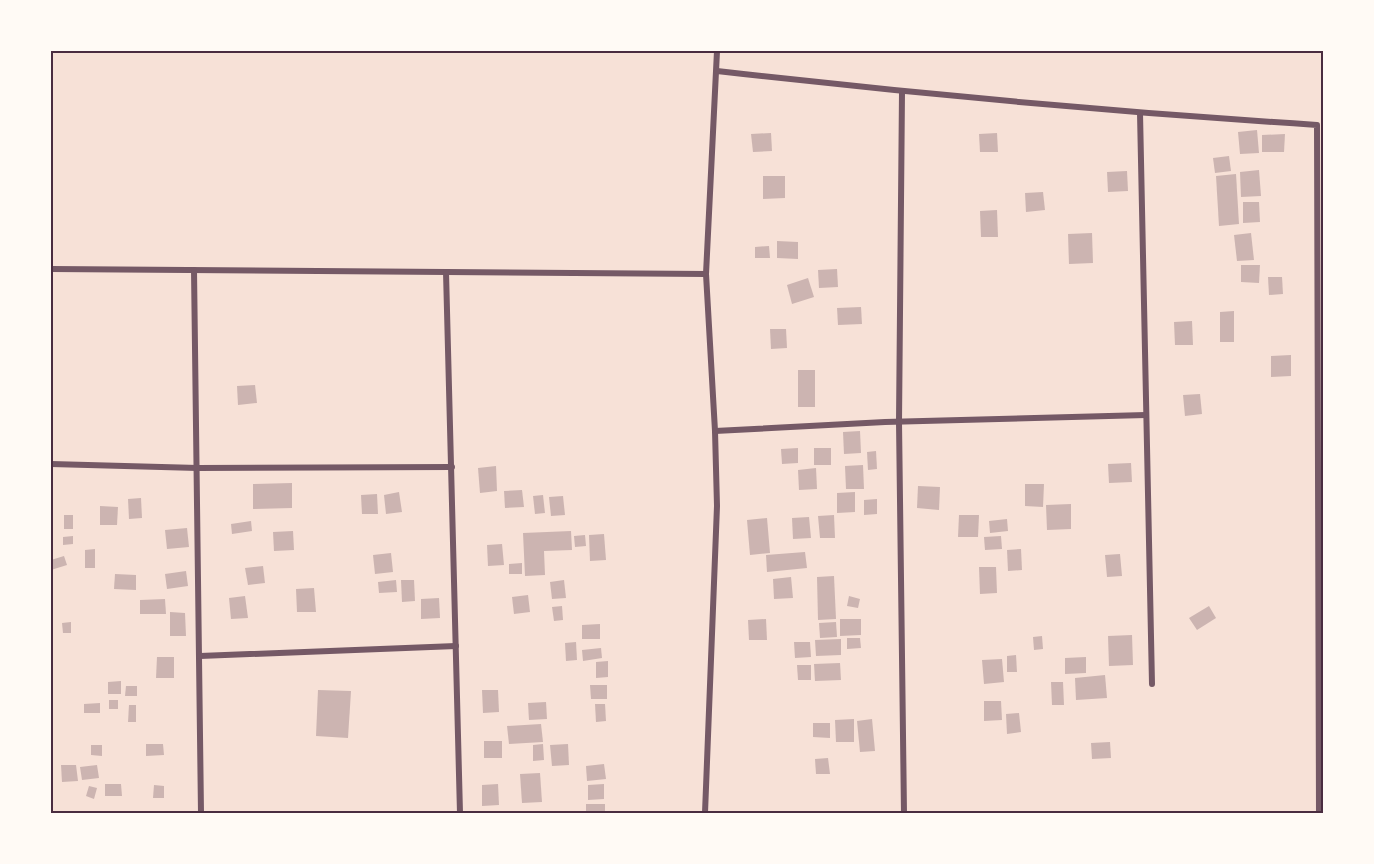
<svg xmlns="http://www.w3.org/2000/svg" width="1374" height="864" font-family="Arial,sans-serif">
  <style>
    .building { fill: #ccb4b1 }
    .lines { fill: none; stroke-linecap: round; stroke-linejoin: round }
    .minor { stroke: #755966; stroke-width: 6 }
    .neatline { fill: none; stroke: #4a2c40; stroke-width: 2 }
  </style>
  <rect width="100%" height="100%" fill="#f7e1d7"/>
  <!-- building -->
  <g class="building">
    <path d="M1257,130L1259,153L1240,154L1238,132Z"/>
    <path d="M771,133L772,151L753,152L751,134Z"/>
    <path d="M997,133L998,152H980L979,134Z"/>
    <path d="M1285,134L1284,152H1262V135Z"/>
    <path d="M1229,156L1231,171L1215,173L1213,158Z"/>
    <path d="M1259,170L1261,196L1241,197L1240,172Z"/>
    <path d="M1127,171L1128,191L1108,192L1107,172Z"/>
    <path d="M1236,174L1239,224L1219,226L1216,176Z"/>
    <path d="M763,176H785V198L763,199Z"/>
    <path d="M1043,192L1045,210L1026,212L1025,193Z"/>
    <path d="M1243,202H1259L1260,222L1243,223Z"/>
    <path d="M997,210L998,237H981L980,211Z"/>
    <path d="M1092,233L1093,263L1069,264L1068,234Z"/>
    <path d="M1251,233L1254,260L1237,261L1234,235Z"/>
    <path d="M777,241L798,242V259L777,258Z"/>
    <path d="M769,246L770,258H755V247Z"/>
    <path d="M1241,265H1260L1259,283L1241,282Z"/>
    <path d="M837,269L838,287L819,288L818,270Z"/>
    <path d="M1268,277H1282L1283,294L1269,295Z"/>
    <path d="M808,278L814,297L792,304L787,285Z"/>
    <path d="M861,307L862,324L838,325L837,308Z"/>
    <path d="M1234,311V342H1220V312Z"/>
    <path d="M1192,321L1193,345H1175L1174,322Z"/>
    <path d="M770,329H786L787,348L771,349Z"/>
    <path d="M1291,355V376L1271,377V356Z"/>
    <rect x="798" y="370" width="17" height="37"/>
    <path d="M255,385L257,403L238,405L237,386Z"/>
    <path d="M1200,394L1202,414L1185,416L1183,395Z"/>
    <path d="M860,431L861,453L844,454L843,432Z"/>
    <path d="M798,448V463L782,464L781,449Z"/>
    <rect x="814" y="448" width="17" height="17"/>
    <path d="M876,451L877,469L868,470L867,452Z"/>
    <path d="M1131,463L1132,482L1109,483L1108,464Z"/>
    <path d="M863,465L864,489H846L845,466Z"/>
    <path d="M496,466L497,491L480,493L478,468Z"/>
    <path d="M816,468L817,489L799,490L798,470Z"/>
    <path d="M292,483V508L253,509V484Z"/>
    <path d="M1025,484H1044L1043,507L1025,506Z"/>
    <path d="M918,486L940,487L939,510L917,508Z"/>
    <path d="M522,490L524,507L505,508L504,491Z"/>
    <path d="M399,492L402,512L386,514L384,495Z"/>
    <path d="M855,492V512L837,513V493Z"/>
    <path d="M377,494L378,514H362L361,495Z"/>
    <path d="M543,495L545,513L535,514L533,496Z"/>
    <path d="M563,496L565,515L551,516L549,497Z"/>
    <path d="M141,498L142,518L129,519L128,499Z"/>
    <path d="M877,499V514L864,515V500Z"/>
    <path d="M1071,504V529L1047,530L1046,505Z"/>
    <path d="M100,506L118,507L117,525H100Z"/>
    <rect x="64" y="515" width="9" height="14"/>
    <path d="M834,515L835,538H820L818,516Z"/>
    <path d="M959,515H979L978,537H958Z"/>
    <path d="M809,517L811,538L793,539L792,518Z"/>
    <path d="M767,518L770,553L750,555L747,520Z"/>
    <path d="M1007,519L1008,531L990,533L989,521Z"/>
    <path d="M251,521L252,531L232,534L231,524Z"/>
    <path d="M187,528L189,547L167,549L165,530Z"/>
    <path d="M293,531L294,550L274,551L273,532Z"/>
    <path d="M571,531L572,550L544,551L545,575L525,576L523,533Z"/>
    <path d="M604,534L606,560L590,561L589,535Z"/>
    <path d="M585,535L586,546L575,547L574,536Z"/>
    <path d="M73,536V544L63,545V537Z"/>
    <path d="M1001,536L1002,549L985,550L984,537Z"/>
    <path d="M502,544L504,565L488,566L487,545Z"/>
    <path d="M95,549V568H85V550Z"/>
    <path d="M1021,549L1022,570L1008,571L1007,550Z"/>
    <path d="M805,552L807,568L767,572L766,555Z"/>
    <path d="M391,553L393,572L375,574L373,555Z"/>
    <path d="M1120,554L1122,576L1107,577L1105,555Z"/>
    <path d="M64,556L67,565L51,570V560Z"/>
    <path d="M522,563V574H509V564Z"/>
    <path d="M263,566L265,583L248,585L245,568Z"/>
    <path d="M979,567H996L997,593L980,594Z"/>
    <path d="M186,571L188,586L167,589L165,574Z"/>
    <path d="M115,574L136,575V590L114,589Z"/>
    <path d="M834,576L836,619L818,620L817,577Z"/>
    <path d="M791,577L793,598L774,599L773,579Z"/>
    <path d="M396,580L397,592L379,593L378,582Z"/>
    <path d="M401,580H414L415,601L402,602Z"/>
    <path d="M564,580L566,598L552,599L550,582Z"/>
    <path d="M314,588L316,612H297L296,589Z"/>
    <path d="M528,595L530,612L514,614L512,597Z"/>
    <path d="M245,596L248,618L231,619L229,598Z"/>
    <path d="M849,596L860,599L858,608L847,606Z"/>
    <path d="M439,598L440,618L421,619V599Z"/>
    <path d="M165,599L166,614H140V600Z"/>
    <path d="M562,606L563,620L554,621L552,607Z"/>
    <path d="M1209,606L1216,618L1197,630L1189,618Z"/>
    <path d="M170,612L185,613L186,636H170Z"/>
    <path d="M766,619L767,640H749L748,620Z"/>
    <path d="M840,619H861V635L840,636Z"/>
    <path d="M71,622V633H63L62,623Z"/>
    <path d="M836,622L837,637L820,638L819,623Z"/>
    <path d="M600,624V639H582V625Z"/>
    <path d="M1132,635L1133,665L1109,666L1108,636Z"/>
    <path d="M1042,636L1043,649L1034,650L1033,637Z"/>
    <path d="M847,638H860L861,648L847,649Z"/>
    <path d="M841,639V655L816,656L815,640Z"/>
    <path d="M576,642L577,660L566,661L565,643Z"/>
    <path d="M794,642H810L811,657L795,658Z"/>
    <path d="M601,648L602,658L583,661L582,650Z"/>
    <path d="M1016,655L1017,672H1007V656Z"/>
    <path d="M157,657H174V678H156Z"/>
    <path d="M1086,657V673L1065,674V658Z"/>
    <path d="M1002,659L1004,682L984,684L982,660Z"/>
    <path d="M608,661V677L596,678V662Z"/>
    <path d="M840,663L841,680L815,681L814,664Z"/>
    <path d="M797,665H811V680H798Z"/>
    <path d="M1105,675L1107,698L1076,700L1075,678Z"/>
    <path d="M121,681V694H108V682Z"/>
    <path d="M1051,682H1063L1064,705H1052Z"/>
    <path d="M590,685H607V699H591Z"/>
    <path d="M126,686H137V696H125Z"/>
    <path d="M318,690L351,691L348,738L316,736Z"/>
    <path d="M482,690H498L499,712L483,713Z"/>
    <rect x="109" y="700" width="9" height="9"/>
    <path d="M984,701H1001L1002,720L984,721Z"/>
    <path d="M546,702L547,719L529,720L528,703Z"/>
    <path d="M100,703V713H84V704Z"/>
    <path d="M595,704H605L606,721L596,722Z"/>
    <path d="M129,705H136V722H128Z"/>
    <path d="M1019,713L1021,732L1007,734L1006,714Z"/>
    <path d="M854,719V742H836L835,720Z"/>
    <path d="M872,719L875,751L860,752L857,721Z"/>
    <path d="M813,723H830V738L813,737Z"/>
    <path d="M541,724L543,742L509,744L507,726Z"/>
    <rect x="484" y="741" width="18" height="17"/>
    <path d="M1110,742L1111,758L1092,759L1091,743Z"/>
    <path d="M146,744H163L164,755L146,756Z"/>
    <path d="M543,744L544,760L533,761V745Z"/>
    <path d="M568,744L569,765L552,766L550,745Z"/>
    <path d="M91,745H102V756L91,755Z"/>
    <path d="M828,758L830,774H816L815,759Z"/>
    <path d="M604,764L606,779L587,781L586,766Z"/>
    <path d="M61,765H76L78,781L62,782Z"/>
    <path d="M97,765L99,778L82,780L80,767Z"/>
    <path d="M540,773L542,802L522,803L520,774Z"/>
    <path d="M105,784H121L122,796H105Z"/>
    <path d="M498,784L499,805L482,806V785Z"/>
    <path d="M604,784V799L588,800V785Z"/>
    <path d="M154,785L164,786V798H153Z"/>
    <path d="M89,786L97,788L94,799L86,796Z"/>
    <rect x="586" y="804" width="19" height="9"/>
  </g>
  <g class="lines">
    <!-- minor -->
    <g class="minor">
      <path d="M717,71C917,94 1117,112 1317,125L1319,813"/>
      <path d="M902,92L899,422L904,813"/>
      <path d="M1140,113L1152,684"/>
      <path d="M51,269L706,274"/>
      <path d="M194,270L201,813"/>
      <path d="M446,272L460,813"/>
      <path d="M715,431L885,422L1146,415"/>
      <path d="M51,464L198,468L452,467"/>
      <path d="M200,656L456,646"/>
      <path d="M705,813L717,506L715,431L706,274L717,51"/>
    </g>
  </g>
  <!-- border -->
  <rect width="1374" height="864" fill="none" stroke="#fffaf5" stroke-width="105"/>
  <rect x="52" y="52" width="1270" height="760" class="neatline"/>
</svg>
